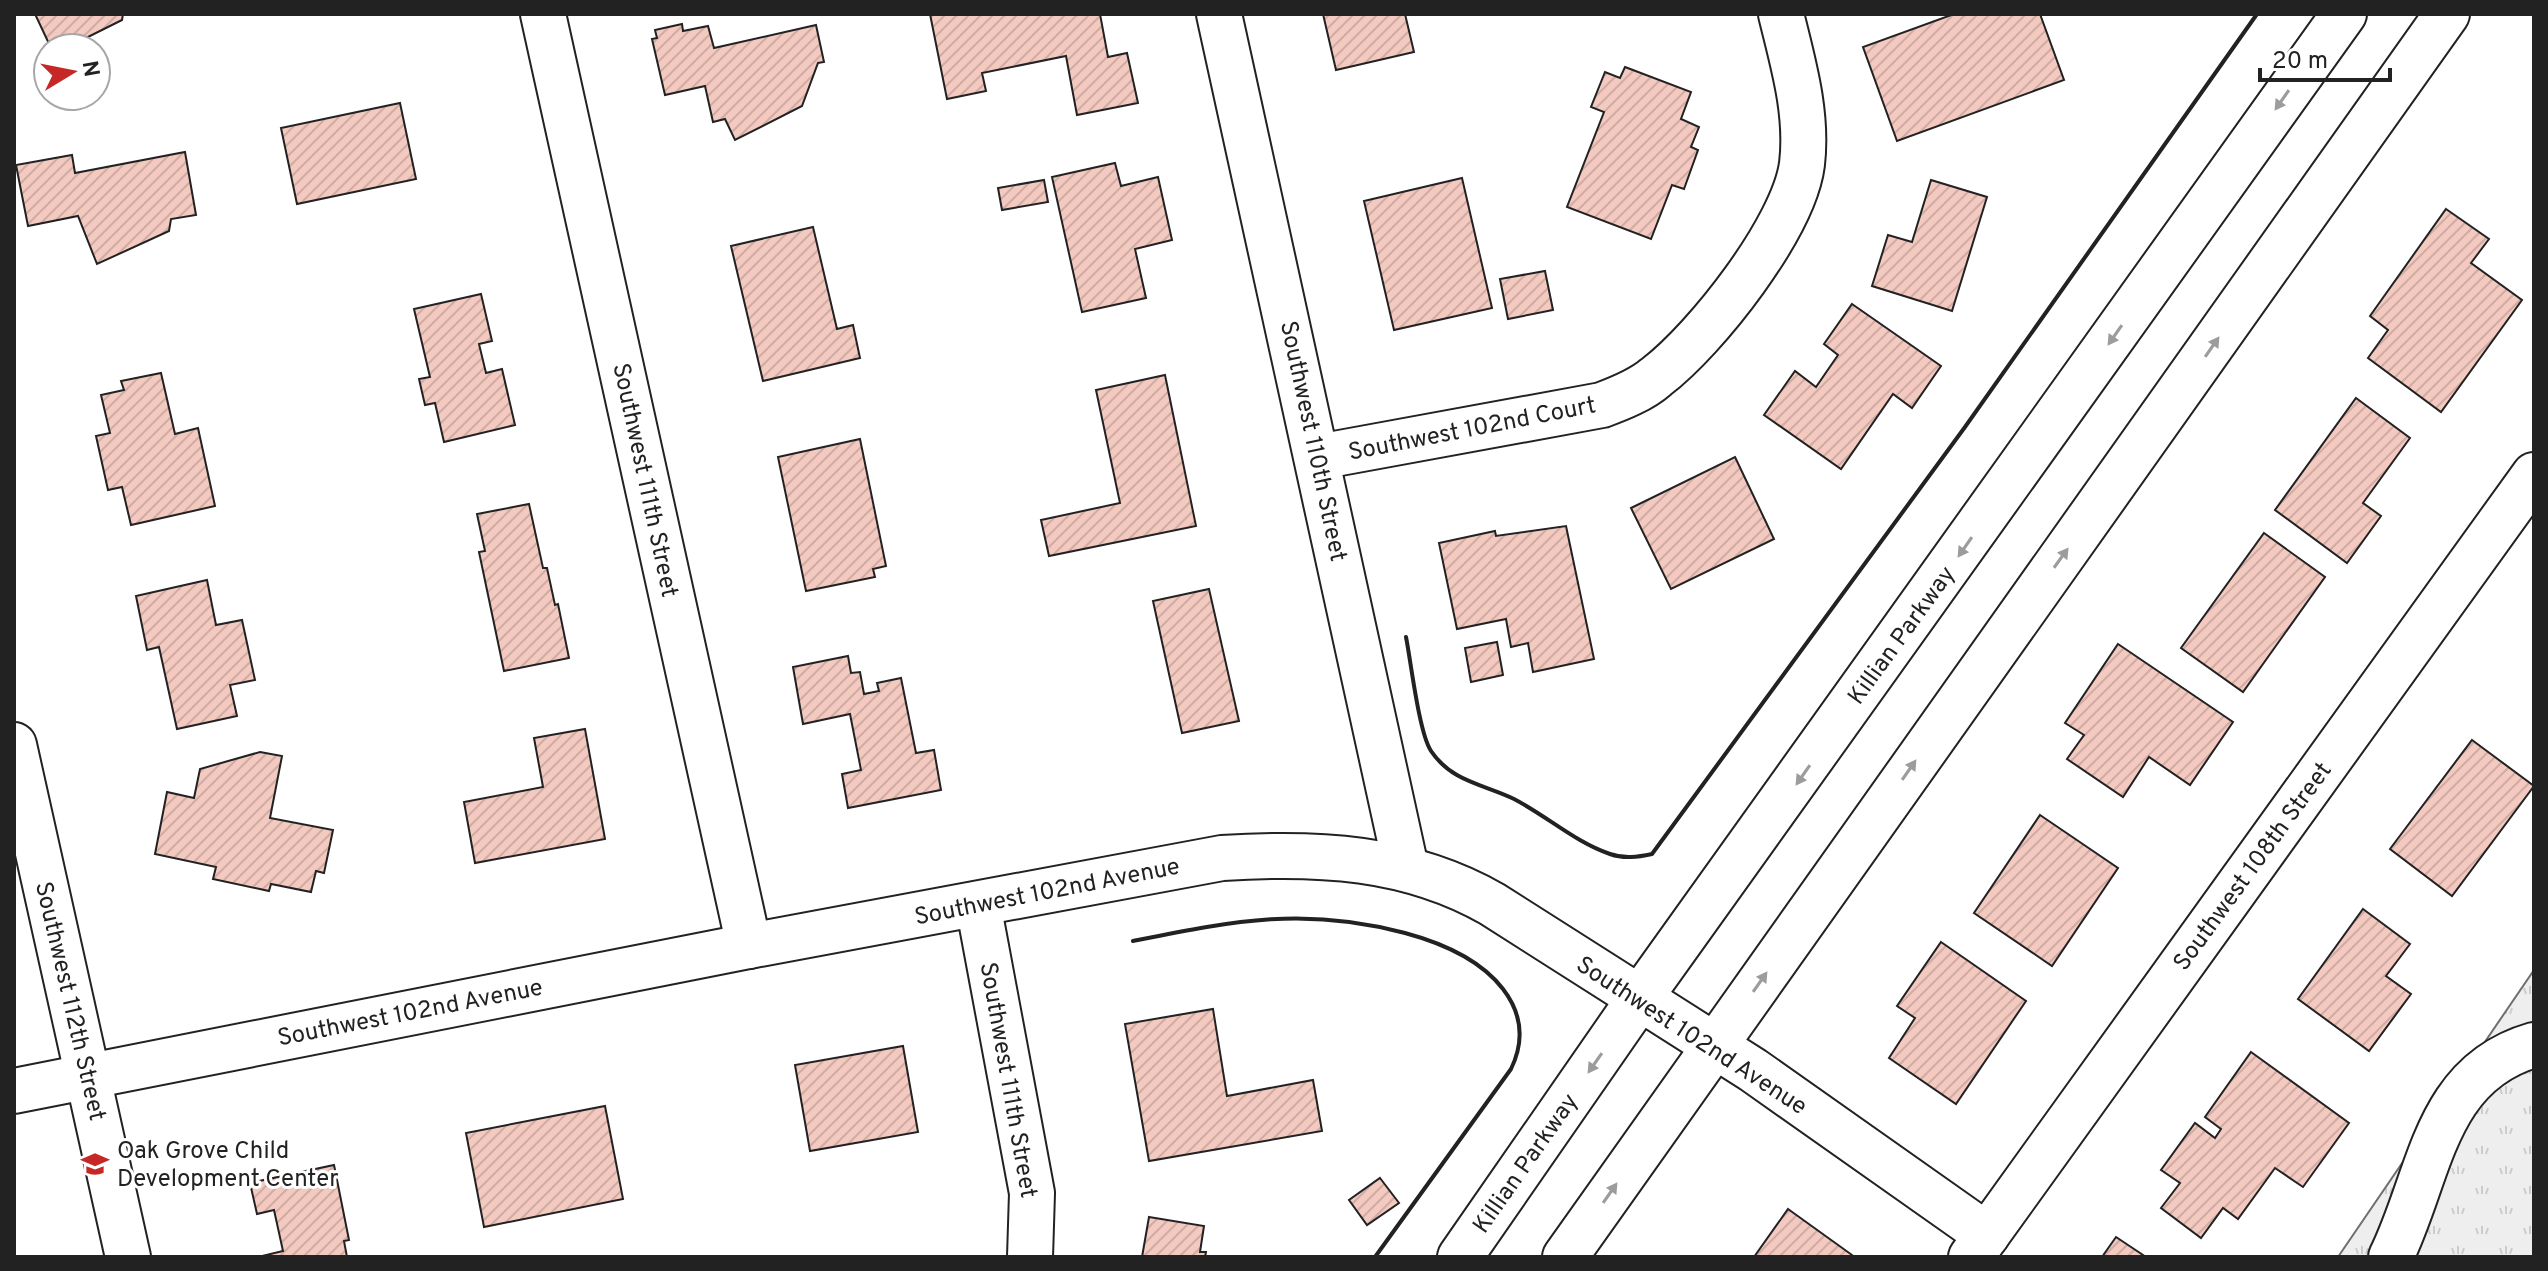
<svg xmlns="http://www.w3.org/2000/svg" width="2548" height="1271" font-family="Overpass,sans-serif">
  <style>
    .grass { fill: url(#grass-tufts); stroke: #6f6f6f; stroke-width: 2 }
    .building { fill: url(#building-hatch); stroke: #222; stroke-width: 2 }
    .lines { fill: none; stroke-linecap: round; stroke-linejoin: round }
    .minor-casing { stroke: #222; stroke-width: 48 }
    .major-casing { stroke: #222; stroke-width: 48 }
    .minor { stroke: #fff; stroke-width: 44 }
    .major { stroke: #fff; stroke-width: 44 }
    .wall { stroke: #222; stroke-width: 4 }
    .oneway { fill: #9c9c9c }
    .labels { text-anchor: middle; stroke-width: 6; stroke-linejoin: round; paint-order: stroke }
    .street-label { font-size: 24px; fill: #222; stroke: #fff }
    .poi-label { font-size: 24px; fill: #222; stroke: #fff; text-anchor: start }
  </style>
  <defs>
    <pattern id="grass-tufts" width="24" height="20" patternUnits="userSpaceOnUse" patternTransform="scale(2)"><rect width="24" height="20" fill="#eee"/><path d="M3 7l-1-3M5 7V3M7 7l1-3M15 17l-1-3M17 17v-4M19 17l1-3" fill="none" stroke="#ccc"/></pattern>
    <pattern id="building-hatch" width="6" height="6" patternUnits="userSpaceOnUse" patternTransform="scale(2)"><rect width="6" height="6" fill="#f3c9c0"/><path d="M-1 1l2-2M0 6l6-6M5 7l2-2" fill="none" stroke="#d0aca5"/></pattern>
  </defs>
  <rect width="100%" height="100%" fill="#fff"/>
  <!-- grass -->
  <path class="grass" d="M2534,970V1257H2338Z"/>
  <!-- building -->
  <g class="building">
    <path d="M35,14H123L122,20L66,48H51Z"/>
    <path d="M930,14H1100L1108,57L1127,53L1138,103L1077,115L1066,56L982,73L986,91L947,99Z"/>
    <path d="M1323,14H1405L1414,52L1336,70Z"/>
    <path d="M1954,14H2040L2064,80L1897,141L1863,47Z"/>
    <path d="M682,24L683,31L708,26L714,48L816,25L824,62L818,63L802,106L735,140L725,119L713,122L705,86L665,95L652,39L657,38L655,30Z"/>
    <path d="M1625,67L1691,92L1681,119L1699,127L1691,147L1698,150L1684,189L1672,185L1651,239L1567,207L1604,112L1591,107L1605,72L1620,78Z"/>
    <path d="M400,103L416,179L297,204L281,128Z"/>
    <path d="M185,152L196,215L171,219L169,231L97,264L78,216L28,226L16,165L72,155L75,173Z"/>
    <path d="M1115,163L1121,186L1158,177L1172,240L1135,249L1146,298L1082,312L1052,177Z"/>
    <path d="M1462,178L1492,308L1394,330L1364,201Z"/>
    <path d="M1044,180L1048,202L1002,210L998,188Z"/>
    <path d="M1931,180L1987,197L1952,311L1872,286L1888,235L1912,242Z"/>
    <path d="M2446,209L2489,239L2471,263L2522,300L2441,412L2368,358L2388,330L2370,316Z"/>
    <path d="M813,227L837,329L853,325L860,358L763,381L731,246Z"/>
    <path d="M1545,271L1553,310L1508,319L1500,279Z"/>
    <path d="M481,294L492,341L479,344L486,373L502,369L515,425L444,442L435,403L425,405L419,379L430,377L414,309Z"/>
    <path d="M1852,304L1941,366L1912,408L1893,394L1841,469L1764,415L1795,371L1816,387L1838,355L1824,344Z"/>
    <path d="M161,373L175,434L198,428L215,506L131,525L122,487L108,490L96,436L110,433L101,395L124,390L121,381Z"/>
    <path d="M1165,375L1196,526L1049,556L1041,520L1120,503L1096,390Z"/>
    <path d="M2356,398L2410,438L2363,503L2381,516L2347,563L2275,510Z"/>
    <path d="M860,439L886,566L873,569L875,577L806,591L778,457Z"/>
    <path d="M1735,457L1774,539L1671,589L1631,508Z"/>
    <path d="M529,504L543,568H547L555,605L558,604L569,658L504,671L479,552L485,551L477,514Z"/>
    <path d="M1566,526L1594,659L1533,672L1528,643L1511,647L1506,619L1457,629L1439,543L1495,531L1496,536Z"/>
    <path d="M2264,533L2325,577L2243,692L2181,648Z"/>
    <path d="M207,580L216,625L242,620L255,680L230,685L237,716L177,729L159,647L147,650L136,596Z"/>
    <path d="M1209,589L1239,721L1182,733L1153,601Z"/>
    <path d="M1497,642L1503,675L1471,682L1465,648Z"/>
    <path d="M2118,644L2233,722L2190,785L2149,757L2123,797L2067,759L2084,735L2065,723Z"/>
    <path d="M848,656L851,673L860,672L864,694L879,691L877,683L901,678L916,753L934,750L941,790L848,808L842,774L861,770L850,714L803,724L793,667Z"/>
    <path d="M585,729L605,839L475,863L464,802L543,787L534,738Z"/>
    <path d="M2472,740L2534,786L2452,896L2390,849Z"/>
    <path d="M260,752L282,756L270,818L333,830L324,873L316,871L311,892L271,884L269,891L213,879L216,867L155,854L167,792L194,798L200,769Z"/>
    <path d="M2040,815L2118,868L2052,966L1974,913Z"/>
    <path d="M2363,909L2410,944L2386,976L2411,994L2369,1051L2298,999Z"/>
    <path d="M1941,942L2026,1001L1956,1104L1889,1058L1915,1018L1897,1006Z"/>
    <path d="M1213,1009L1227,1096L1313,1080L1322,1131L1149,1161L1125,1024Z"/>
    <path d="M903,1046L918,1132L810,1151L795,1065Z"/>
    <path d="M2251,1052L2349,1123L2303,1187L2275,1168L2238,1219L2223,1208L2201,1238L2161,1208L2180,1183L2161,1170L2195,1123L2215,1138L2221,1129L2205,1117Z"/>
    <path d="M605,1106L623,1199L484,1227L466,1133Z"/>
    <path d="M334,1165L349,1240L344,1241L347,1257H258L283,1251L274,1210L257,1214L250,1183Z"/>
    <path d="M1380,1178L1399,1203L1367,1225L1349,1200Z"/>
    <path d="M1788,1209L1852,1255L1851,1257H1754Z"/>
    <path d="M1149,1217L1204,1226L1200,1252H1206L1205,1257H1142Z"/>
    <path d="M2116,1237L2146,1257H2102Z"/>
  </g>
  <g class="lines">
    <!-- minor casing -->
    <g class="minor-casing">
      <g id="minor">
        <path d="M543,14L749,946"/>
        <path d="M1219,14L1406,868"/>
        <path d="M1318,457L1602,405C1621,398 1641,390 1656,377C1706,339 1794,227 1802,164C1808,113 1793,63 1781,14"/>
        <path d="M14,745L128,1257"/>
        <path d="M978,904L1032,1193L1030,1257"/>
        <path d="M14,1091L749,946L1222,858C1317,852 1408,856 1492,904L1753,1070L1987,1235"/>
        <path d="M1971,1257L2534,475"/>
        <path d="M2391,1257C2431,1176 2433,1074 2534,1045"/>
      </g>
    </g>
    <!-- major casing -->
    <g class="major-casing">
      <g id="major">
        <path d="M1460,1257L1639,999L2344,14"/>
        <path d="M1565,1257L2447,14"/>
      </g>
    </g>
    <!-- minor -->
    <use href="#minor" class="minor"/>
    <!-- major -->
    <use href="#major" class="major"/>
    <!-- wall -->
    <g class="wall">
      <path d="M1406,637C1411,662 1419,733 1431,751C1452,782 1483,784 1514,799C1547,816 1575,842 1610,854C1624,859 1638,857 1652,854L1965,427L2257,14"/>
      <path d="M1133,941C1233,921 1304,906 1405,933C1442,943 1480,959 1503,989C1523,1015 1524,1042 1511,1069L1375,1257"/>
    </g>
  </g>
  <!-- one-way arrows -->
  <defs><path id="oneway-solid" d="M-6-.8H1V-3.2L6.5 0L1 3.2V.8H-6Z" transform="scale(2)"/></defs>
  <g class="oneway">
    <use href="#oneway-solid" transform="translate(2282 100) rotate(125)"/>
    <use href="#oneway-solid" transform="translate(2115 335) rotate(125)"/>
    <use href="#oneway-solid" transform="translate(2212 347) rotate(-55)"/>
    <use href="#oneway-solid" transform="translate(1965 547) rotate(125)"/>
    <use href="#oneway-solid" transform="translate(2061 558) rotate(-54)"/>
    <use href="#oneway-solid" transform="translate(1909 770) rotate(-55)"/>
    <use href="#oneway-solid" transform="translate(1803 775) rotate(125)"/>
    <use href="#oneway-solid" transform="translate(1760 982) rotate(-55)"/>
    <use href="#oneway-solid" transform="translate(1595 1063) rotate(125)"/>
    <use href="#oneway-solid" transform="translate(1610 1193) rotate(-55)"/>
  </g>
  <!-- icons -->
  <defs>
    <g id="school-bare" transform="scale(2.16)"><path d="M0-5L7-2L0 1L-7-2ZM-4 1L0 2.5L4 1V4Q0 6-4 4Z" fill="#c62828" stroke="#fff" stroke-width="2.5" paint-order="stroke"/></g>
  </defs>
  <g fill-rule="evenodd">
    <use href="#school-bare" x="95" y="1164"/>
  </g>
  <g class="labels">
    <!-- street labels -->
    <g class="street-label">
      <text transform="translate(1472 428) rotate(-11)" y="8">Southwest 102nd Court</text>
      <text transform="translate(1314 441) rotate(78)" y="8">Southwest 110th Street</text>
      <text transform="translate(646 480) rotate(78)" y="8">Southwest 111th Street</text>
      <text transform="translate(1901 635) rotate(-54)" y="8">Killian Parkway</text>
      <text transform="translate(2252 866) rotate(-54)" y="8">Southwest 108th Street</text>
      <text transform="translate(1047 891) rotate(-11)" y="8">Southwest 102nd Avenue</text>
      <text transform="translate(71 1001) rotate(77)" y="8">Southwest 112th Street</text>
      <text transform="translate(410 1012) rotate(-11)" y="8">Southwest 102nd Avenue</text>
      <text transform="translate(1692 1035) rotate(33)" y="8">Southwest 102nd Avenue</text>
      <text transform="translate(1009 1080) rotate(80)" y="8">Southwest 111th Street</text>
      <text transform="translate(1525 1163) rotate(-55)" y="8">Killian Parkway</text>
    </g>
    <!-- poi labels -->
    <g class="poi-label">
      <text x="117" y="1158">Oak Grove Child<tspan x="117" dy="28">Development Center</tspan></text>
    </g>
  </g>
  <!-- border -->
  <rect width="2548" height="1271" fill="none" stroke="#222222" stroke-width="32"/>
  <!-- north arrow -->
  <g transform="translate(72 72) rotate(80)"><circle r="38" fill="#ffffff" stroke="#a7a7a7" stroke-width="2"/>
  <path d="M0-6L14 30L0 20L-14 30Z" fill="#c62828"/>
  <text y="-12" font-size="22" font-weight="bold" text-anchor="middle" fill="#222222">N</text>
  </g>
  <!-- scale -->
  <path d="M2260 68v12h130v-12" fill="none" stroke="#222222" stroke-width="4"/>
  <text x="2272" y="68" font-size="24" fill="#222222" stroke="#ffffff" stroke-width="6" paint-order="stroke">20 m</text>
</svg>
